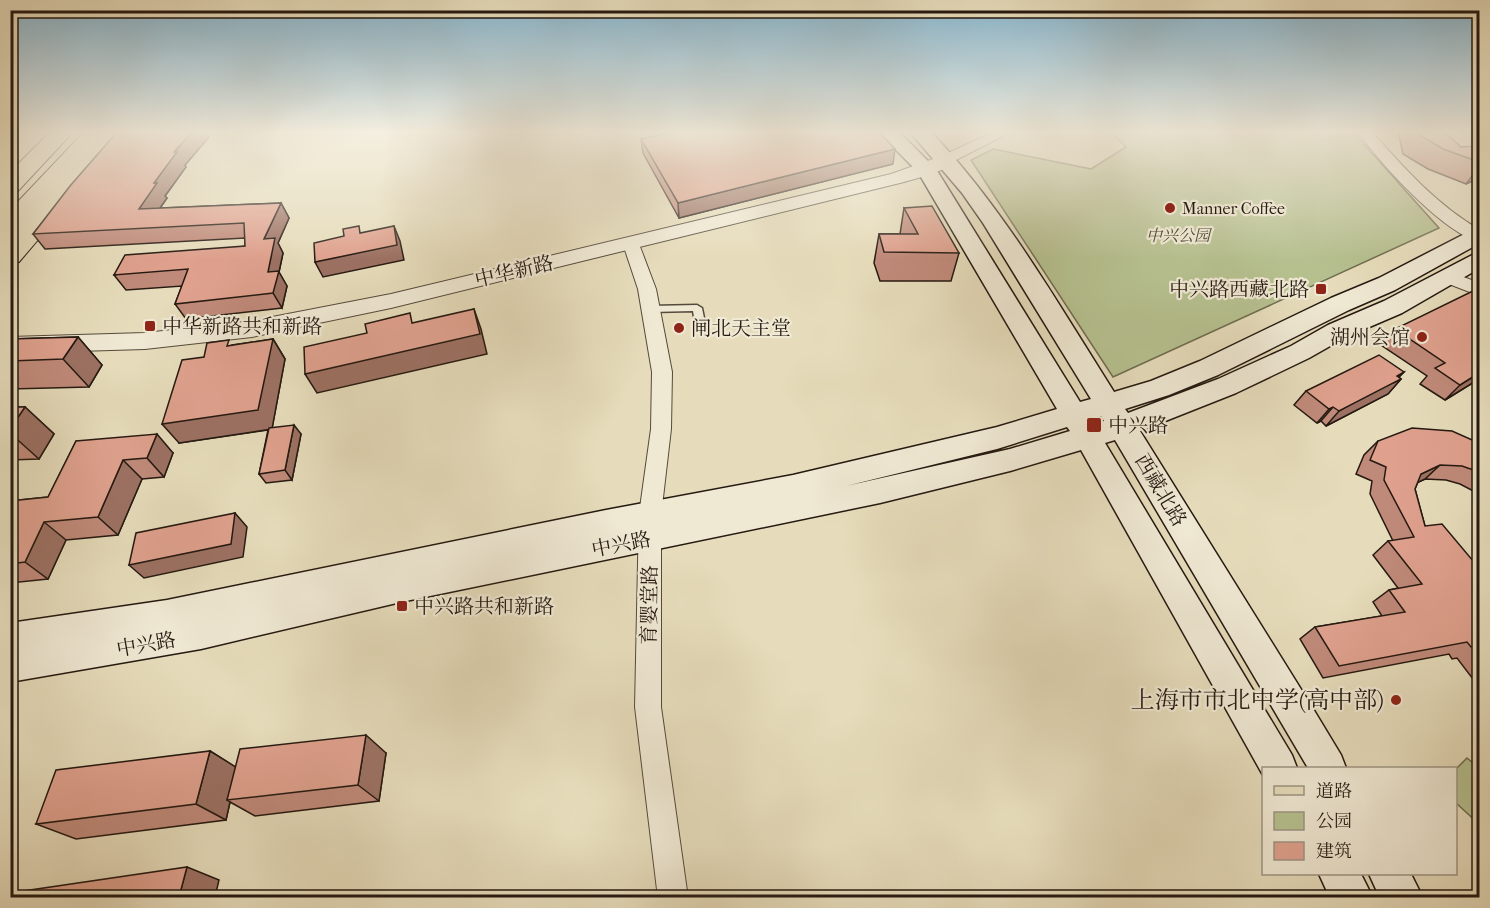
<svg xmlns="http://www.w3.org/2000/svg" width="1490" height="908" font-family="'IM FELL French Canon','Noto Serif SC',serif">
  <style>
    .green { fill: #b6c08f; stroke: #6e6c50; stroke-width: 1.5 }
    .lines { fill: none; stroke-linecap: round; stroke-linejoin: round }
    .service-casing { stroke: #554a3c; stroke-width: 3 }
    .minor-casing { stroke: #554a3c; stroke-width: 2 }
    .tertiary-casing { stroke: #554a3c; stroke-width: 2 }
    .secondary-casing { stroke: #251911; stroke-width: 3 }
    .primary-casing { stroke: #251911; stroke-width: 2 }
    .trunk-casing { stroke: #251911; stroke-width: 2 }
    .service { fill: #efe8d3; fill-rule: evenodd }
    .minor { fill: #efe8d3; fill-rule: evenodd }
    .tertiary { fill: #efe8d3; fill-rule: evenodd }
    .secondary { fill: #efe8d3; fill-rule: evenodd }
    .primary { fill: #e6dcbb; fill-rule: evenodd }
    .trunk { fill: #e6dcbb; fill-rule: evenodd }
    .wall { fill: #c08a7a; stroke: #251911; stroke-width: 1.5 }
    .shaded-wall { fill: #9c7163; stroke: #251911; stroke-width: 1.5 }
    .building { fill: #dfa18e; stroke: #251911; stroke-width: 1.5 }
    .poi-dot { fill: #8f2418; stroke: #efe8d3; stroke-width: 2 }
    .labels { text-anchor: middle; stroke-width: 4.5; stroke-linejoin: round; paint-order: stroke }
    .far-poi-label { font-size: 16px; fill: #251911; stroke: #efe8d3; text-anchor: start }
    .far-park-label { font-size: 16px; font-style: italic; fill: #504b37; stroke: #efe8d3 }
    .street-label { font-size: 20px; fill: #251911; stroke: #efe8d3 }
    .poi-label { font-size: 20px; fill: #251911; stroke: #efe8d3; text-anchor: start }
    .near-poi-label { font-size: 24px; fill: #251911; stroke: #efe8d3; text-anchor: end }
  </style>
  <rect width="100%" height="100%" fill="#e6dcbb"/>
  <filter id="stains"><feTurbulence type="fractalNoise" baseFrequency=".00333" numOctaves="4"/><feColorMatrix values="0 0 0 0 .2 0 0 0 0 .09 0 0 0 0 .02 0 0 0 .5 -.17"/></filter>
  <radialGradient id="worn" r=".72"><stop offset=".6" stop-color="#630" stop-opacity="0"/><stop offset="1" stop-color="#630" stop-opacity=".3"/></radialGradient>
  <!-- green -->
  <g class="green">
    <path d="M1111,132H1353L1439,228L1113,377L971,160L993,149L1091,169L1126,147Z"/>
    <path d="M1467,758L1479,768V824L1456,803V769Z"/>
  </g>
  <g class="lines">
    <!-- service casing -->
    <g class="service-casing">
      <path id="service" d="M697,305L702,308L706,328L701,331L696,328L693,311L651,312L646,309L651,306Z"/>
    </g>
    <!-- minor casing -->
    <g class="minor-casing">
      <g id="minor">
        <path d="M993,132H1011L952,162H942L939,159L942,156Z"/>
        <path d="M1358,132H1372C1404,168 1437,205 1480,230V242C1443,233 1380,163 1358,132Z"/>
        <path d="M631,239L637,240L639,244L656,289L672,372L671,429L661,515V707L688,898H658L635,707L639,515L651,429L652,372L638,289L623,244L625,240Z"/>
        <path d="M1447,271L1480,283V296L1441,281L1438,277L1441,273Z"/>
      </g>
    </g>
    <!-- tertiary casing -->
    <g class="tertiary-casing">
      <path id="tertiary" d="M947,154L953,155L956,159C945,173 920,177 904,182L391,308L252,337L145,349L10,353V337L145,333L252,321L391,294L891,174Z"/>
    </g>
    <!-- secondary casing -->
    <g class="secondary-casing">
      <g id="secondary">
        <path d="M878,132H899L936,169L1080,402L1091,399L983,223L962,193L910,132H931C1004,209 1057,302 1114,392L1151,381L1200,361L1331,298L1379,278L1480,226V243L1395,290L1349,310L1218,375L1169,395L1125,409L1128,413L1218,379L1291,346L1328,325L1384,301L1480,251V268L1402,313L1346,337L1309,358L1236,393L1140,431L1312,707L1341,755L1346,768H1308L1115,440L1105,443L1292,755L1297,768H1264V777L1081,450L1010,471L880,503L401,602L201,649L10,682V623L167,600L606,510L793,475L997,427L1057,409L918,172ZM1101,416L1104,421L1094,424L1091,419ZM1067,427L1070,431L1010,449L846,486L997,449Z"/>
        <path d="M1319,874H1361L1373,898H1330Z"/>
        <path d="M1369,874H1411L1423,898H1380Z"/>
      </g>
    </g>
    <!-- primary casing -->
    <g class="primary-casing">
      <g id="primary">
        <path d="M50,132H73L18,191L10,193V172Z"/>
        <path d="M107,132H130L19,262L10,264V240Z"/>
      </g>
    </g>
    <!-- trunk casing -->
    <g class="trunk-casing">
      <path id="trunk" d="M84,132H107L19,232L10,234V210Z"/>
    </g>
    <!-- service -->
    <use href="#service" class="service"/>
    <!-- minor -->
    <use href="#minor" class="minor"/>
    <!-- tertiary -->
    <use href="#tertiary" class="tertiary"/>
    <!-- secondary -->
    <use href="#secondary" class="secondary"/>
    <!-- primary -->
    <use href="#primary" class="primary"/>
    <!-- trunk -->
    <use href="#trunk" class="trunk"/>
  </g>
  <!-- wall -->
  <g class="wall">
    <path d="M117,132H206L209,137L185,165L186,167L165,196L167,198L160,208L281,203L289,218L278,243L283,253L279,272L287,286L282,308L186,319L175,304L182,286L126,290L114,275L245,246V238L45,249L33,234Z"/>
    <path d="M1398,132H1444L1461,147L1479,146V178L1466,184L1428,169L1403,154Z"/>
    <path d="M1466,132H1479V135L1464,133Z"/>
    <path d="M641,139L893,164L679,218L643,153Z"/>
    <path d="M904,208L959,253L951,281H880L874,263L879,234H900Z"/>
    <path d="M1395,329L1479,379L1445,400L1420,384L1427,376L1381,345Z"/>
    <path d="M78,337L102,365L89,387L10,389V339Z"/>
    <path d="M273,339L285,359L272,428L301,434L292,480L266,483L259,474L268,430L179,443L204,357L232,345Z"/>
    <path d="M1404,372L1399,377L1401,379L1388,394L1326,426L1321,421L1317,423L1294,405L1306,391Z"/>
    <path d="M10,407H25L54,434L39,459L10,460Z"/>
    <path d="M76,441L173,453L164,477L142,479L118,535L66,540L48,579L10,583V501L48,497Z"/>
    <path d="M1378,441L1479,443V494L1460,484L1446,480L1425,479L1418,482L1415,489L1425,526L1479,568V681L1476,683L1457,658L1452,659L1449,654L1323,678L1300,639L1315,627L1382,616L1373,602L1389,590L1398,588L1373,555L1388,541H1393L1370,494L1372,481L1356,474L1364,455Z"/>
    <path d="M210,751L235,767L386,753L379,801L255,816L230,802L226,820L76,839L36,824Z"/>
  </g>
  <!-- shaded-wall -->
  <g class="shaded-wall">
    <path d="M192,132H206L209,137L185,165L186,167L165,196L167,198L149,224L139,209L154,183L174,152Z"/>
    <path d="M895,149L893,164L679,218L678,203Z"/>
    <path d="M1479,167V178L1466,184Z"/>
    <path d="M281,203L289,218L278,243L283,253L279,272L287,286L282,308L273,293L268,272L264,239Z"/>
    <path d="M394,226L400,241L404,260L323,277L315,262Z"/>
    <path d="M474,309L481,329L487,354L317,393L305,374Z"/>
    <path d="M78,337L102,365L89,387L63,359Z"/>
    <path d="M273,339L285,359L272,429L179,443L162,424Z"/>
    <path d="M1404,372L1393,383L1401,379L1388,394L1326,426L1339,411Z"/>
    <path d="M1479,373V379L1445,400L1460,385Z"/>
    <path d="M25,407L54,434L39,459L10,433V429Z"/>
    <path d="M1333,407L1321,421L1317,423L1329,409Z"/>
    <path d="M294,425L301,434L292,480L285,470Z"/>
    <path d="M157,434L173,453L164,477L147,458Z"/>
    <path d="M123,460L142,479L118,535L98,517Z"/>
    <path d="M1440,465L1425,479L1406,488L1421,474Z"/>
    <path d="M235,513L247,527L243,557L144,578L129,565Z"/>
    <path d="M44,522L66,540L48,579L25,562Z"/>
    <path d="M366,735L386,753L379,801L358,785Z"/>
    <path d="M210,751L239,769L227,800L230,802L226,820L196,804Z"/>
    <path d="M187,867L219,880L215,897H179Z"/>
  </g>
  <!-- building -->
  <g class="building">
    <path d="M117,132H192L174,152H177L154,183H157L139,209L281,203L264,239L275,238L268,272L279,271L273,293L175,304L188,269L114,275L125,255L245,246L244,223L33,234L70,186Z"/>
    <path d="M671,132H879L895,149L678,203L641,139Z"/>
    <path d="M1417,132H1444L1461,147L1479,146V162L1443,149L1418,134Z"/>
    <path d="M932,206L959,253L884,252L879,234H918L904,208Z"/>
    <path d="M359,226L360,233L394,226L397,245L315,262L314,243L344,236L343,229Z"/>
    <path d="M1479,288V373L1460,385L1435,368L1445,363L1395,329Z"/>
    <path d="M474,309L480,334L305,374L304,347L367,333L365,324L410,313L412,323Z"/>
    <path d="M78,337L63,359L10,361V339Z"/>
    <path d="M273,339L258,410L162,424L182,360L204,357L207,343L229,340L227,346Z"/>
    <path d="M1379,355L1404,372L1397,376L1401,379L1339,411L1333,407L1329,409L1306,391Z"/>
    <path d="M10,407H25L10,429Z"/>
    <path d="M294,425L285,470L259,474L269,428Z"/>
    <path d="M1412,428L1452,431L1479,443V472L1462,466L1440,465L1421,474L1415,489L1425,526L1442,524L1479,568V651L1476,646L1471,647L1467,642L1339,666L1315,627L1405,612L1389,590L1422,584L1388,541L1414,537L1384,480L1386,467L1370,460L1378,441Z"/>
    <path d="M157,434L147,458L123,460L98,517L44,522L25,562L10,564V501L48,497L76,441Z"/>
    <path d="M235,513L231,544L129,565L136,533Z"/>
    <path d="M366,735L358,785L227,800L240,749Z"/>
    <path d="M210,751L196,804L36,824L56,770Z"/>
    <path d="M187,867L179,897H10V893Z"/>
  </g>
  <!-- sky -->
  <linearGradient id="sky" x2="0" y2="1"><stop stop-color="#87b7d1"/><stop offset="0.51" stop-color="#f4efe0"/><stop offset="1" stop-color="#f4efe0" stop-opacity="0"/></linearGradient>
  <rect width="1490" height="259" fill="url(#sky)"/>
  <!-- markers -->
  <g class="poi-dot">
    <circle cx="1170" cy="208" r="6"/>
    <rect x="1315" y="283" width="12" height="12" rx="3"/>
    <rect x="144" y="320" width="12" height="12" rx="3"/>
    <circle cx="679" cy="328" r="6"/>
    <circle cx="1422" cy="337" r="6"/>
    <rect x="1086" y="417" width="16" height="16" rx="3"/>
    <rect x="396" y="600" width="12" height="12" rx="3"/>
    <circle cx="1396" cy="700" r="6"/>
  </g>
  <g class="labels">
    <!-- far-poi labels -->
    <g class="far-poi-label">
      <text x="1182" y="214">Manner Coffee</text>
    </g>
    <!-- far-park labels -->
    <g class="far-park-label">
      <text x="1178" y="241">中兴公园</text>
    </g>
    <!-- street labels -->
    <g class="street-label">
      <text transform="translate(514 271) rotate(-13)" y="7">中华新路</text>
      <text transform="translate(1161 490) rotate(59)" y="7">西藏北路</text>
      <text transform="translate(621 544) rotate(-11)" y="7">中兴路</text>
      <text transform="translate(649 605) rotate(-89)" y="7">育婴堂路</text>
      <text transform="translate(146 644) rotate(-10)" y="7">中兴路</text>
    </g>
    <!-- poi labels -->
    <g class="poi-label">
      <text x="1309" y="296" text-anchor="end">中兴路西藏北路</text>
      <text x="162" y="333">中华新路共和新路</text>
      <text x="691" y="335">闸北天主堂</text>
      <text x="1410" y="344" text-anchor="end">湖州会馆</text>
      <text x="1108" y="432">中兴路</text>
      <text x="414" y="613">中兴路共和新路</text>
    </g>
    <!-- near-poi labels -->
    <g class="near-poi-label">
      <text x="1384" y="708">上海市市北中学(高中部)</text>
    </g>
  </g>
  <!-- margin -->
  <rect width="1490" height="908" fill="none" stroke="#e6dcbb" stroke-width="36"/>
  <rect x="12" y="12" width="1466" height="884" fill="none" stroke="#251911" stroke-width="3"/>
  <rect x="18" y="18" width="1454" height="872" fill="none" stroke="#251911" stroke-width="1.5"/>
  <!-- legend -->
  <rect x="1262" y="767" width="195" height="108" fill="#efe8d3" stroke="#9e9585" stroke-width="1.5"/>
  <rect x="1274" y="786" width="30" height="9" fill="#e6dcbb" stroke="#9e9585" stroke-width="1.5"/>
  <text x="1316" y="797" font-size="18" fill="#251911">道路</text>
  <rect x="1274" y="812" width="30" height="18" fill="#b6c08f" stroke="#9e9585" stroke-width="1.5"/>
  <text x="1316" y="827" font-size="18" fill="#251911">公园</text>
  <rect x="1274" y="842" width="30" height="18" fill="#dfa18e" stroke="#9e9585" stroke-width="1.5"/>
  <text x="1316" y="857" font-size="18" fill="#251911">建筑</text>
  <rect width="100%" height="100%" filter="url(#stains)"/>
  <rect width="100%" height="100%" fill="url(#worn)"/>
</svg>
